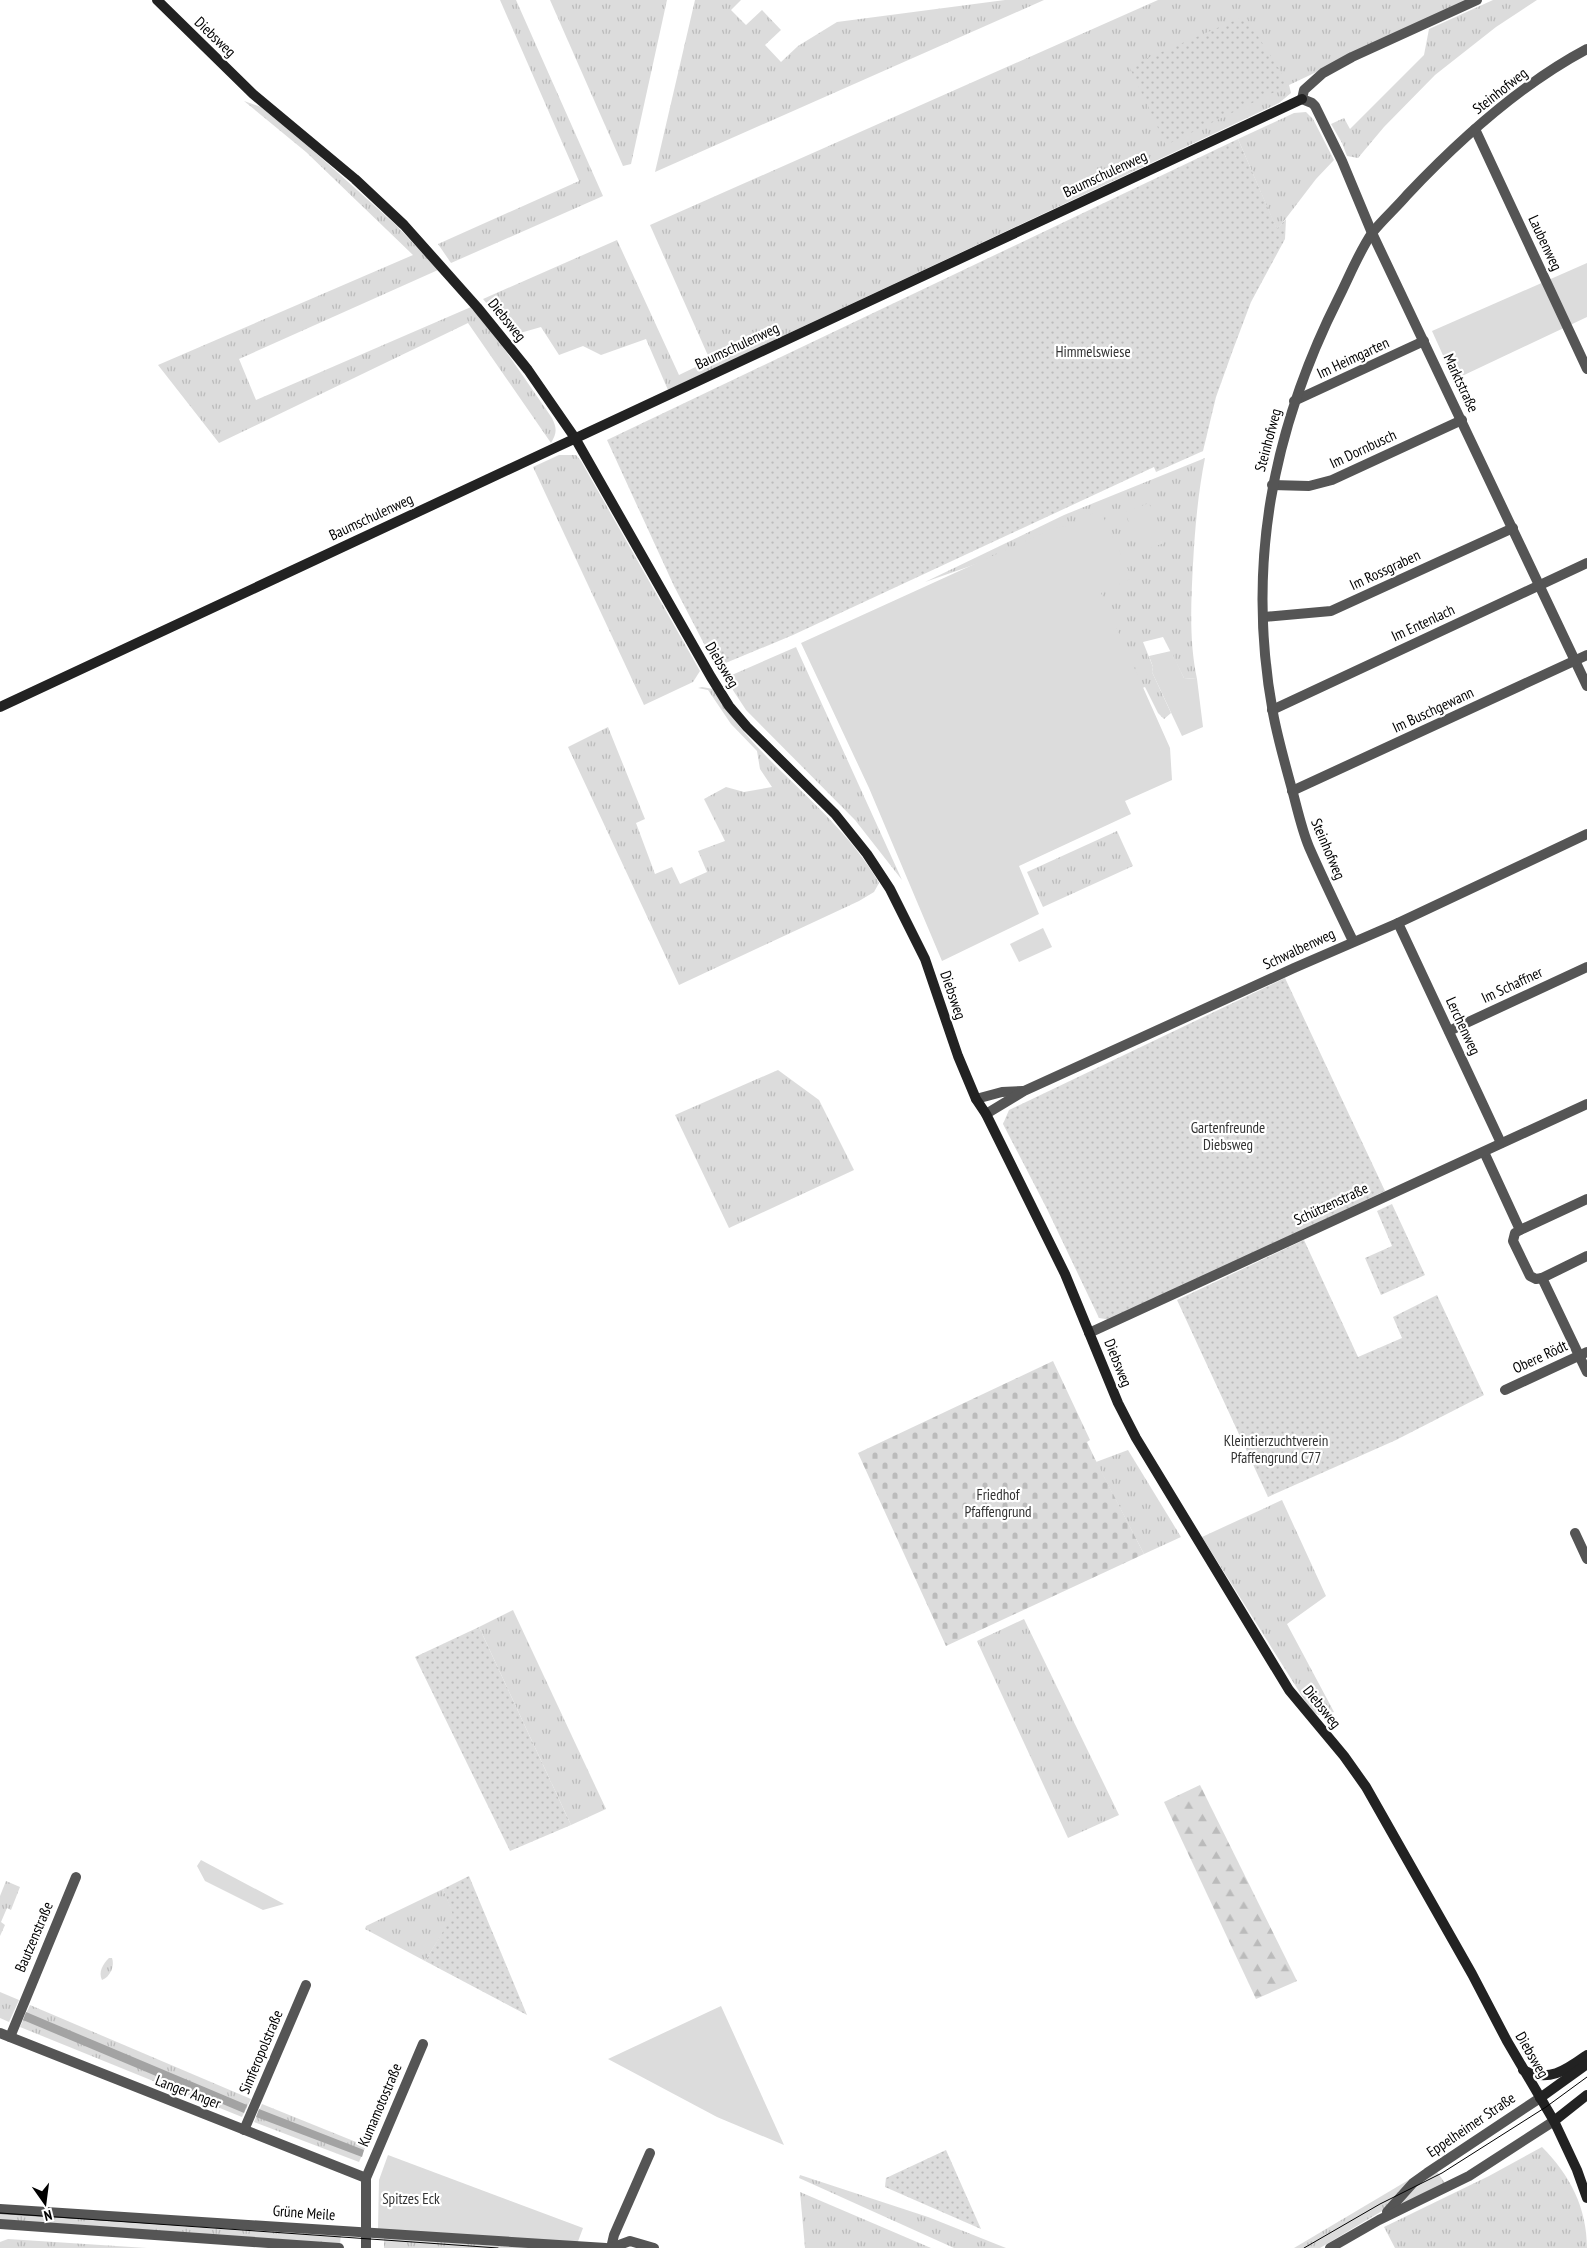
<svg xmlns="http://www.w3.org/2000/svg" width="1587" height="2248" font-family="'PT Sans Narrow',sans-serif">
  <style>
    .grass { fill: url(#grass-tufts) }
    .forest { fill: url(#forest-firs) }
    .cemetery { fill: url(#cemetery-stones) }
    .park { fill: #dcdcdc }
    .garden { fill: url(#garden-dots) }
    .water { fill: #a3a3a3 }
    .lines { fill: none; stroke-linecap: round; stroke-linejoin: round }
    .street { stroke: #555; stroke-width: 10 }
    .secondary { stroke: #222; stroke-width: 10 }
    .tram { stroke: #000; stroke-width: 1 }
    .labels { text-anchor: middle; stroke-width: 4.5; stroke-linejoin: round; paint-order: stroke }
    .street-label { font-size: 15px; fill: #000; stroke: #fff }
    .park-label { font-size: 15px; fill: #333; stroke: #fff }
  </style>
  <defs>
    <pattern id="grass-tufts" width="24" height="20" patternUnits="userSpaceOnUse" patternTransform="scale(1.25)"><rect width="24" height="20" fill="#dcdcdc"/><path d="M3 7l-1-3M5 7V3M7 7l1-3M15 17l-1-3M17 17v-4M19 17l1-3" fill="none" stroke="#bbb"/></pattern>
    <pattern id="forest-firs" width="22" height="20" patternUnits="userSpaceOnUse" patternTransform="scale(1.25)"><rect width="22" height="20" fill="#dcdcdc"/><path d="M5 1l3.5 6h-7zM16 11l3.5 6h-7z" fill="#bbb"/></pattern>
    <pattern id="cemetery-stones" width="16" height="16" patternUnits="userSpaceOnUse" patternTransform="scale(1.25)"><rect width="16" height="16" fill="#dcdcdc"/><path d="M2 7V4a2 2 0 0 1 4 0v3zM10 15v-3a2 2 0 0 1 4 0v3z" fill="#bbb"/></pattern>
    <pattern id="garden-dots" width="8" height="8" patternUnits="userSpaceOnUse" patternTransform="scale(1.25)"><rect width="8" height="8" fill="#dcdcdc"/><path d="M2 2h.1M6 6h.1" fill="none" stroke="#bbb" stroke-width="1.8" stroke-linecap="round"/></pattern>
  </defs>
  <rect width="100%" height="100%" fill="#fff"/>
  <!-- grass -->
  <g class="grass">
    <path d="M500,0H516L603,196L451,263L438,244L579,181Z"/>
    <path d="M550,0H667L631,164L623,166Z"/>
    <path d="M695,0H741L731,10L746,25L762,10L781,30L765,45L781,62L798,46L837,22L1005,0H1044L655,172Z"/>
    <path d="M1158,0H1469L1289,85L1291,93L1279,103L668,390L646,339L601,355L583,346L559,355L541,327L513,335L483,299L617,240L679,375L710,360L650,225Z"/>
    <path d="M1493,0H1537L1496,27L1435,75L1384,127L1358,158L1347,156L1342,143L1331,124L1344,118L1350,129L1424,55L1429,29Z"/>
    <path d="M244,101L261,107L307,145L397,226L438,270L239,359L256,400L471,307L505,350L552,418C557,428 557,433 551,443L468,323L219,443L158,365L413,255L306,152Z"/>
    <path d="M1306,112L1313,119L1334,160L1316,179L1277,230L1238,139L1294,113Z"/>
    <path d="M559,455H576L581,461L700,671L693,682L644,705L533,467Z"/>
    <path d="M1205,458C1198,493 1195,528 1193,564C1191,603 1189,641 1197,679L1184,678L1163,637L1143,642L1153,667L1152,672L1171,713L1164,719L1158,713L1145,687L1129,693L1016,550L925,582L1064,515Z"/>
    <path d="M796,647L902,880L855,820L746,710L725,678Z"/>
    <path d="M702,687L713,689C757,764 836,808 879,883L874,892L859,901L679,985L568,747L608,727L645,819L636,823L655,874L672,867L680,884L707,872L698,851L725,841L704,799L726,787L744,792L772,787L760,769L757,751L731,724L708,690L698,688Z"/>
    <path d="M1117,831L1133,866L1043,907L1027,872Z"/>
    <path d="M778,1070L819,1100L854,1170L729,1228L675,1115Z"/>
    <path d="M1128,1450L1181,1537L1144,1554L1096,1462Z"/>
    <path d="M1282,1500L1326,1596L1287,1624L1334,1712L1319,1715L1312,1712L1202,1537Z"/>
    <path d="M513,1610L606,1809L571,1825L479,1627Z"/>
    <path d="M1024,1619L1119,1815L1068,1838L977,1641Z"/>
    <path d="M6,1881L20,1887L11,1910L7,1908L1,1922L5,1925L0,1936V1896Z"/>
    <path d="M443,1889L454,1915L425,1961L365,1929L366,1926Z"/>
    <path d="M109,1958H112C115,1966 110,1977 102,1980C98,1972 103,1964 109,1958Z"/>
    <path d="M0,1992L19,2000L9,2022L0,2018Z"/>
    <path d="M30,2005L251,2099L242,2117L20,2027Z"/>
    <path d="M262,2104L366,2146L359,2162L254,2122Z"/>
    <path d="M1542,2147C1570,2175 1587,2208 1587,2248H1395L1384,2227L1489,2176Z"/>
    <path d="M1435,2169L1445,2183L1398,2206L1407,2193Z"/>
    <path d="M800,2175L928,2217L1006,2248H954L799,2178Z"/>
    <path d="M1417,2175L1382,2211L1320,2248H1294Z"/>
    <path d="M800,2192L931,2248H805Z"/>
    <path d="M0,2210L341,2234L340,2244L0,2221Z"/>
    <path d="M384,2235L557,2248H384Z"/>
    <path d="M8,2239L147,2248H0V2242Z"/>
  </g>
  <!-- forest -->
  <path class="forest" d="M1200,1785L1297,1981L1256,1999L1164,1802Z"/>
  <!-- cemetery -->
  <path class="cemetery" d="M1053,1361L1090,1440L1087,1442L1094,1457L1144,1554L946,1646L858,1453Z"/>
  <!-- park -->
  <g class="park">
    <path d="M1587,263V317L1462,376L1451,373L1432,331Z"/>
    <path d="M1149,503L1164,543L1140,552L1125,512Z"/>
    <path d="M1100,510L1132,578L1101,593L1170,748L1172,780L1125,801L1131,814L1019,866L1039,914L942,961L869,788L801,643L1054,528L1066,526Z"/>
    <path d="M1171,651L1184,678L1197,679L1203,727L1182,736L1152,672L1153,667L1149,656Z"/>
    <path d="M1043,928L1052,947L1019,962L1010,944Z"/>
    <path d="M201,1860L284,1904L263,1910L205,1881L197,1866Z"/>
    <path d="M721,2006L784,2145L717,2117L608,2059Z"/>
    <path d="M388,2155L583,2228L577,2244L378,2229L379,2180Z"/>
  </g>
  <!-- garden -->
  <g class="garden">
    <path d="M1245,16L1289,85L1166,145L1129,66Z"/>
    <path d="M1238,139L1277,229L1286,219L1285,239L1251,302L1234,347L1216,397L1203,451L1156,472L1154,467L793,635L716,667L674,586L607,440Z"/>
    <path d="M1285,978L1385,1191L1112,1320L1099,1318L1047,1209L1003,1124L1009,1110Z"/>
    <path d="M1392,1204L1425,1275L1381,1295L1365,1258L1392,1246L1377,1211Z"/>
    <path d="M1304,1240L1358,1357L1402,1338L1393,1317L1437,1295L1484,1395L1396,1440L1268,1497L1177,1300Z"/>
    <path d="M479,1627L571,1825L510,1851L415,1657Z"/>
    <path d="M469,1876L527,2015L425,1961L453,1915L443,1889Z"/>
    <path d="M946,2150L981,2229L885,2187L886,2178Z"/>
  </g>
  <!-- water -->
  <g class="water">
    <path d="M26,2012L247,2105L244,2113L23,2020Z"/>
    <path d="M259,2109L364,2150L362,2157L256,2117Z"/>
  </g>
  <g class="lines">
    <!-- street -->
    <g class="street">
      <path d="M1477,0L1352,57L1323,73L1304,90L1302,99L1312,103L1315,106L1342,161L1372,233L1587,686"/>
      <path d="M1475,129L1587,369"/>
      <path d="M1294,401L1424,341"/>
      <path d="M1272,485L1309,486L1332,480L1462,420"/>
      <path d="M1264,617L1331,611L1513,528"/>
      <path d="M1272,710L1587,563"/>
      <path d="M1292,791L1587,655"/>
      <path d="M1398,923L1501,1143"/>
      <path d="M1353,941C1338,910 1323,879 1309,847C1302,830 1298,812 1293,793C1286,767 1278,740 1273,713C1246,566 1272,430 1339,297C1349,277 1359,252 1372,233C1382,220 1396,208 1407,195C1459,140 1519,85 1587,49"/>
      <path d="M1449,1031L1587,967"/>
      <path d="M976,1099L1002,1092L1023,1091"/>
      <path d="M986,1114L1024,1091L1294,968L1398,923L1587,834"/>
      <path d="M1484,1152L1520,1230L1515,1233L1513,1241L1530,1276L1536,1279L1542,1278L1587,1372"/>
      <path d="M1520,1230L1587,1199"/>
      <path d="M1542,1278L1587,1256"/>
      <path d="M1089,1333L1587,1104"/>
      <path d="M1505,1390L1587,1352"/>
      <path d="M1575,1533L1587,1559"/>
      <path d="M0,2033L366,2178"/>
      <path d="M10,2037L76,1877"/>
      <path d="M244,2130L306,1985"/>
      <path d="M0,2209L606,2248"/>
      <path d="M1387,2212L1413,2183L1427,2173L1540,2098"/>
      <path d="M0,2224L339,2248"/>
      <path d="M366,2248V2178L423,2044"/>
      <path d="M611,2248L614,2235L650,2153"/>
      <path d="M611,2248L630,2241L654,2248"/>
      <path d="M1330,2248L1379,2220L1469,2176L1554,2121"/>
    </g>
    <!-- secondary -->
    <g class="secondary">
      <path d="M157,0L253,94L355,179L404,225L477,307L528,370L575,438L711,677L729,706L747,727L835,814L867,854L890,889L925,959L958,1056L976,1099L986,1114L1065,1274L1118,1403L1136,1438L1289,1690L1344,1756L1366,1787L1472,1974L1507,2041L1554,2121L1577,2170L1587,2198"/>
      <path d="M0,707L1302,99"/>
      <path d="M1523,2070C1549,2083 1566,2070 1587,2055"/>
      <path d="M1540,2098L1587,2064"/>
      <path d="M1554,2121L1587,2095"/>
    </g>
    <!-- tram -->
    <g class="tram">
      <path d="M0,2213L498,2248"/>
      <path d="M1304,2248L1380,2204L1442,2173L1546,2107L1587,2077"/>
    </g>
  </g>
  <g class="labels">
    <!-- street labels -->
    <g class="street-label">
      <text transform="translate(215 37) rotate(44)" y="5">Diebsweg</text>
      <text transform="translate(1500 91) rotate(-38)" y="5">Steinhofweg</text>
      <text transform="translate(1105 174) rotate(-25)" y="5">Baumschulenweg</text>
      <text transform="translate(1545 243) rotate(65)" y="5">Laubenweg</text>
      <text transform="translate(507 320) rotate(51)" y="5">Diebsweg</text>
      <text transform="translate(737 346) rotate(-25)" y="5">Baumschulenweg</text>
      <text transform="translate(1353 358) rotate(-25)" y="5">Im Heimgarten</text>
      <text transform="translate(1461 383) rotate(65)" y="5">Marktstraße</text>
      <text transform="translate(1268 440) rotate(-75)" y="5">Steinhofweg</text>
      <text transform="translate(1363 449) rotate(-25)" y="5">Im Dornbusch</text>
      <text transform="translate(371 517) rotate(-25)" y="5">Baumschulenweg</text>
      <text transform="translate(1385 570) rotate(-25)" y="5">Im Rossgraben</text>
      <text transform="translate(1423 623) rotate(-25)" y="5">Im Entenlach</text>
      <text transform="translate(722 665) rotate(59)" y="5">Diebsweg</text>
      <text transform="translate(1433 710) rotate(-25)" y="5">Im Buschgewann</text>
      <text transform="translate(1328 849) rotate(67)" y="5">Steinhofweg</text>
      <text transform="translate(1299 949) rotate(-25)" y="5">Schwalbenweg</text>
      <text transform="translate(1512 985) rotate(-25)" y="5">Im Schaffner</text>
      <text transform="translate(953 995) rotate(71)" y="5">Diebsweg</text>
      <text transform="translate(1463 1026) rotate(65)" y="5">Lerchenweg</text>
      <text transform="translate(1331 1204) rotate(-25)" y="5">Schützenstraße</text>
      <text transform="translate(1540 1357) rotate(-25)" y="5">Obere Rödt</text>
      <text transform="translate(1118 1363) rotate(68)" y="5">Diebsweg</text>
      <text transform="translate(1322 1707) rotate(51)" y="5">Diebsweg</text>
      <text transform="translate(34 1937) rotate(-67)" y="5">Bautzenstraße</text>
      <text transform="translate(261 2052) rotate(-67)" y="5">Simferopolstraße</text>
      <text transform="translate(1532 2055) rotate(60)" y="5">Diebsweg</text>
      <text transform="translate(188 2092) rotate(21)" y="5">Langer Anger</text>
      <text transform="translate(380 2105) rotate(-67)" y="5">Kumamotostraße</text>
      <text transform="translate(1471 2125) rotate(-34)" y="5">Eppelheimer Straße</text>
      <text transform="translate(304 2213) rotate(4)" y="5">Grüne Meile</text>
    </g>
    <!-- park labels -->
    <g class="park-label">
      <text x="1093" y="357">Himmelswiese</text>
      <text x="1228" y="1133">Gartenfreunde<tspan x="1228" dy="17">Diebsweg</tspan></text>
      <text x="1276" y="1446">Kleintierzuchtverein<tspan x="1276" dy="17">Pfaffengrund C77</tspan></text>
      <text x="998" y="1500">Friedhof<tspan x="998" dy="17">Pfaffengrund</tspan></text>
      <text x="411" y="2204">Spitzes Eck</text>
    </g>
  </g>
  <!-- north arrow -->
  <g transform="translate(45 2203) rotate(166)" stroke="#ffffff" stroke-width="4" paint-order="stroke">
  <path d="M0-4L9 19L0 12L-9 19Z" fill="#000000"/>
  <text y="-8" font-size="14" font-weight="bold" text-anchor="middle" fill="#000000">N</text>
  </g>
</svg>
